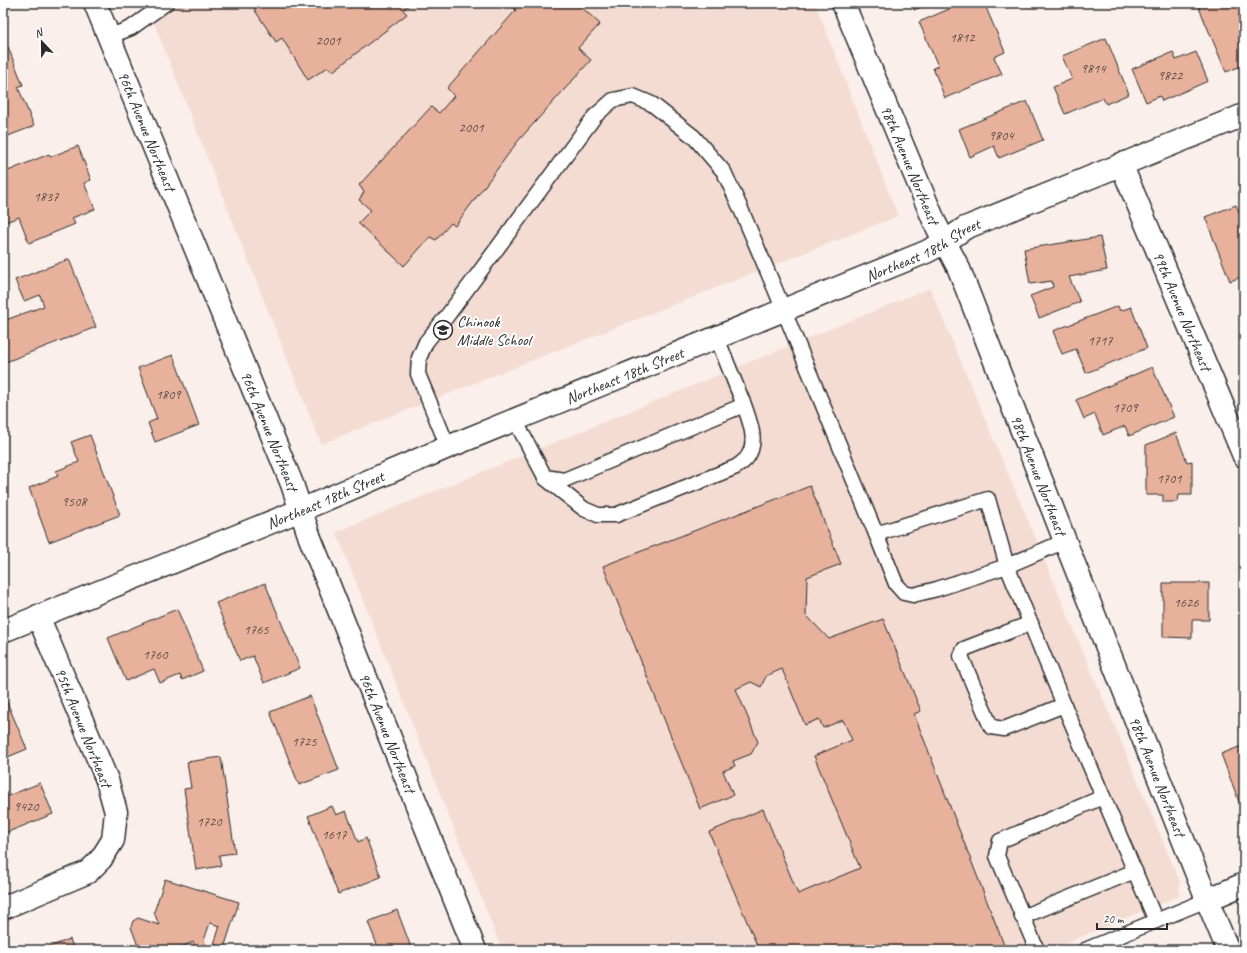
<svg xmlns="http://www.w3.org/2000/svg" width="1247" height="953" font-family="Caveat,sans-serif">
  <style>
    .built { fill: #f4dcd3 }
    .building { fill: #e7b19c; stroke: #2b2b2b }
    .lines { fill: none; stroke-linecap: round; stroke-linejoin: round }
    .service-casing { stroke: #2b2b2b; stroke-width: 17 }
    .minor-casing { stroke: #2b2b2b; stroke-width: 25 }
    .service { stroke: #fff; stroke-width: 14 }
    .minor { stroke: #fff; stroke-width: 22 }
    .labels { text-anchor: middle; stroke-width: 4; stroke-linejoin: round; paint-order: stroke }
    .number-label { font-size: 14px; fill: #5a4c47 }
    .street-label { font-size: 16px; fill: #2b2b2b; stroke: #fff }
    .poi-label { font-size: 16px; fill: #2b2b2b; stroke: #fff; text-anchor: start }
  </style>
  <rect width="100%" height="100%" fill="#faefeb"/>
  <filter id="ink" filterUnits="userSpaceOnUse"><feTurbulence type="fractalNoise" baseFrequency=".025" numOctaves="2"/><feDisplacementMap in="SourceGraphic" scale="8" xChannelSelector="R" yChannelSelector="G"/><feConvolveMatrix kernelMatrix="1 2 1 2 8 2 1 2 1" color-interpolation-filters="sRGB"/></filter>
  <g filter="url(#ink)">
    <!-- built -->
    <g class="built">
      <path d="M146,3H815L898,216L321,444Z"/>
      <path d="M930,288L1180,882L1179,896L1049,950H502L336,532Z"/>
    </g>
    <!-- building -->
    <g class="building">
      <path d="M263,3H411L403,10L407,14L332,72L328,67L308,80L282,38L276,42L254,9Z"/>
      <path d="M509,3H577L600,24L578,48L591,60L518,141L455,226L451,223L436,240L430,237L404,266L358,223L371,210L359,200L364,192L359,185L431,107L439,113L454,96L447,88L516,10Z"/>
      <path d="M912,3H931L914,10Z"/>
      <path d="M963,3H984L1005,52L994,57L1002,74L945,98L933,68L938,66L919,22Z"/>
      <path d="M1197,3H1244V65L1226,72Z"/>
      <path d="M1106,38L1129,94L1106,104L1103,98L1065,114L1053,87L1072,79L1062,56Z"/>
      <path d="M8,47L23,85L18,87L34,126L3,138V49Z"/>
      <path d="M1173,52L1176,60L1196,52L1208,81L1162,101L1160,96L1146,102L1132,69Z"/>
      <path d="M1027,101L1043,140L999,158L994,146L970,157L959,129Z"/>
      <path d="M78,146L91,180L84,183L95,209L72,218L75,224L29,243L19,217L3,223V173L49,154L50,157Z"/>
      <path d="M1236,205L1240,214L1244,212V276L1230,281L1205,217Z"/>
      <path d="M1100,237L1107,270L1069,277L1080,302L1039,318L1030,296L1053,287L1052,281L1030,284L1024,249Z"/>
      <path d="M69,259L96,327L3,363V321L44,306L40,295L24,301L15,280Z"/>
      <path d="M1244,301V314L1239,302Z"/>
      <path d="M1118,306L1120,311L1131,307L1147,348L1086,373L1076,349L1062,354L1053,331Z"/>
      <path d="M173,355L199,425L155,442L148,423L157,419L138,368Z"/>
      <path d="M1152,367L1174,417L1129,436L1125,426L1103,435L1095,414L1084,419L1076,400Z"/>
      <path d="M1176,433L1187,462L1192,461V495H1179L1178,502H1163V495H1146V445Z"/>
      <path d="M90,435L120,515L49,542L29,488L58,476L56,471L79,462L71,442Z"/>
      <path d="M810,486L841,564L807,577L806,615L829,639L883,619L921,711L914,714L1006,950H759L709,832L763,809L798,894L860,868L814,756L852,740L843,720L823,728L819,719L805,725L782,669L766,676L761,687L751,682L736,689L758,742L751,754L733,761L735,766L723,771L733,795L700,809L603,566Z"/>
      <path d="M265,583L300,668L264,683L253,656L240,661L216,603Z"/>
      <path d="M1163,583H1209V620H1192V638L1163,637Z"/>
      <path d="M177,609L203,671L182,680L180,675L160,683L154,669L126,681L108,638Z"/>
      <path d="M310,696L339,770L299,785L270,712Z"/>
      <path d="M6,700L27,749L3,759V701Z"/>
      <path d="M1244,745V815L1221,754Z"/>
      <path d="M221,757L235,853L219,855L221,866L196,870L184,789L191,788L187,762Z"/>
      <path d="M40,783L53,814L3,834V798Z"/>
      <path d="M332,806L336,815L346,811L358,842L366,838L381,877L338,894L308,816Z"/>
      <path d="M165,879L239,902L224,948L214,944L220,926L210,923L204,940L206,947L199,950H196L193,942L174,950H144L143,947L138,946L131,927L133,921L138,918L159,925L154,912Z"/>
      <path d="M397,910L412,950H371L378,947L368,922Z"/>
      <path d="M70,939L74,950H41Z"/>
    </g>
    <g class="lines">
      <!-- service casing -->
      <g class="service-casing">
        <g id="service">
          <path d="M108,37L131,28L166,3"/>
          <path d="M515,420L545,477L564,480L744,405L717,338"/>
          <path d="M448,447L418,374L419,358L426,342L447,316L595,116L613,100L633,96L652,104L694,137L724,172L740,207L775,289L876,534L988,499L1007,566L1065,541"/>
          <path d="M545,478L584,509L598,515H616L736,467C739,465 743,462 746,459C759,443 750,422 744,405"/>
          <path d="M876,534L896,584L904,593L913,595L937,589L1007,566L1064,705L1156,921"/>
          <path d="M1031,623L964,649L961,656L991,727L1004,729L1064,705"/>
          <path d="M1022,917L1135,871"/>
          <path d="M1037,950L997,856L1000,841L1103,797"/>
          <path d="M1085,950L1207,900"/>
        </g>
      </g>
      <!-- minor casing -->
      <g class="minor-casing">
        <g id="minor">
          <path id="s1" d="M95,3L292,484L310,538L475,950"/>
          <path id="s2" d="M843,3L935,223L959,269L1065,541L1207,900L1228,950"/>
          <path id="s3" d="M1121,164L1244,456"/>
          <path id="s4" d="M3,631L301,510L448,447L926,252L945,242L965,228L1244,115"/>
          <path d="M1207,900L1244,884"/>
          <path d="M3,908L88,872L101,859L113,840L116,812L107,780L38,616"/>
        </g>
      </g>
      <!-- service -->
      <use href="#service" class="service"/>
      <!-- minor -->
      <use href="#minor" class="minor"/>
    </g>
  </g>
  <!-- icons -->
  <defs>
    <g id="school-ring" transform="scale(1)"><circle r="9.5" fill="#fff" stroke="#2b2b2b" stroke-width="1.5"/><path d="M0-5L7-2L0 1L-7-2ZM-4 1L0 2.5L4 1V4Q0 6-4 4Z" fill="#2b2b2b"/></g>
  </defs>
  <g fill-rule="evenodd">
    <use href="#school-ring" x="443" y="330"/>
  </g>
  <g class="labels">
    <!-- number labels -->
    <g class="number-label">
      <text x="962" y="42">1812</text>
      <text x="328" y="45">2001</text>
      <text x="1093" y="73">9814</text>
      <text x="1170" y="80">9822</text>
      <text x="471" y="132">2001</text>
      <text x="1001" y="140">9804</text>
      <text x="46" y="201">1837</text>
      <text x="1100" y="345">1717</text>
      <text x="168" y="399">1809</text>
      <text x="1125" y="412">1709</text>
      <text x="1169" y="483">1701</text>
      <text x="74" y="506">9508</text>
      <text x="1186" y="607">1626</text>
      <text x="256" y="634">1765</text>
      <text x="155" y="659">1760</text>
      <text x="304" y="746">1725</text>
      <text x="26" y="811">9420</text>
      <text x="209" y="826">1720</text>
      <text x="334" y="839">1617</text>
    </g>
    <!-- street labels -->
    <g class="street-label">
      <text dy="6" stroke="none"><textPath href="#s1" startOffset="138">96th Avenue Northeast</textPath></text>
      <text dy="6" stroke="none"><textPath href="#s2" startOffset="175">98th Avenue Northeast</textPath></text>
      <text dy="6" stroke="none"><textPath href="#s4" startOffset="996">Northeast 18th Street</textPath></text>
      <text dy="6" stroke="none"><textPath href="#s3" startOffset="159">99th Avenue Northeast</textPath></text>
      <text dy="6" stroke="none"><textPath href="#s4" startOffset="672">Northeast 18th Street</textPath></text>
      <text dy="6" stroke="none"><textPath href="#s1" startOffset="462">96th Avenue Northeast</textPath></text>
      <text dy="6" stroke="none"><textPath href="#s2" startOffset="511">98th Avenue Northeast</textPath></text>
      <text dy="6" stroke="none"><textPath href="#s4" startOffset="348">Northeast 18th Street</textPath></text>
      <text transform="translate(84 727) rotate(68)" y="6">95th Avenue Northeast</text>
      <text dy="6" stroke="none"><textPath href="#s1" startOffset="786">96th Avenue Northeast</textPath></text>
      <text dy="6" stroke="none"><textPath href="#s2" startOffset="835">98th Avenue Northeast</textPath></text>
    </g>
    <!-- poi labels -->
    <g class="poi-label">
      <text x="457" y="327">Chinook<tspan x="457" dy="18">Middle School</tspan></text>
    </g>
  </g>
  <!-- margin -->
  <rect width="1247" height="953" fill="none" stroke="#fff" stroke-width="16"/>
  <rect x="8" y="8" width="1231" height="937" fill="none" stroke="#2b2b2b" stroke-width="1.5" filter="url(#ink)"/>
  <!-- north arrow -->
  <g transform="translate(42 42) rotate(338)" stroke="#ffffff" stroke-width="3" paint-order="stroke">
  <path d="M0-3L7 15L0 10L-7 15Z" fill="#2b2b2b"/>
  <text y="-6" font-size="11" font-weight="bold" text-anchor="middle" fill="#2b2b2b">N</text>
  </g>
  <!-- scale -->
  <path d="M1097 923v6h70v-6" fill="none" stroke="#2b2b2b" stroke-width="2"/>
  <text x="1103" y="923" font-size="12" fill="#2b2b2b" stroke="#ffffff" stroke-width="3" paint-order="stroke">20 m</text>
</svg>
